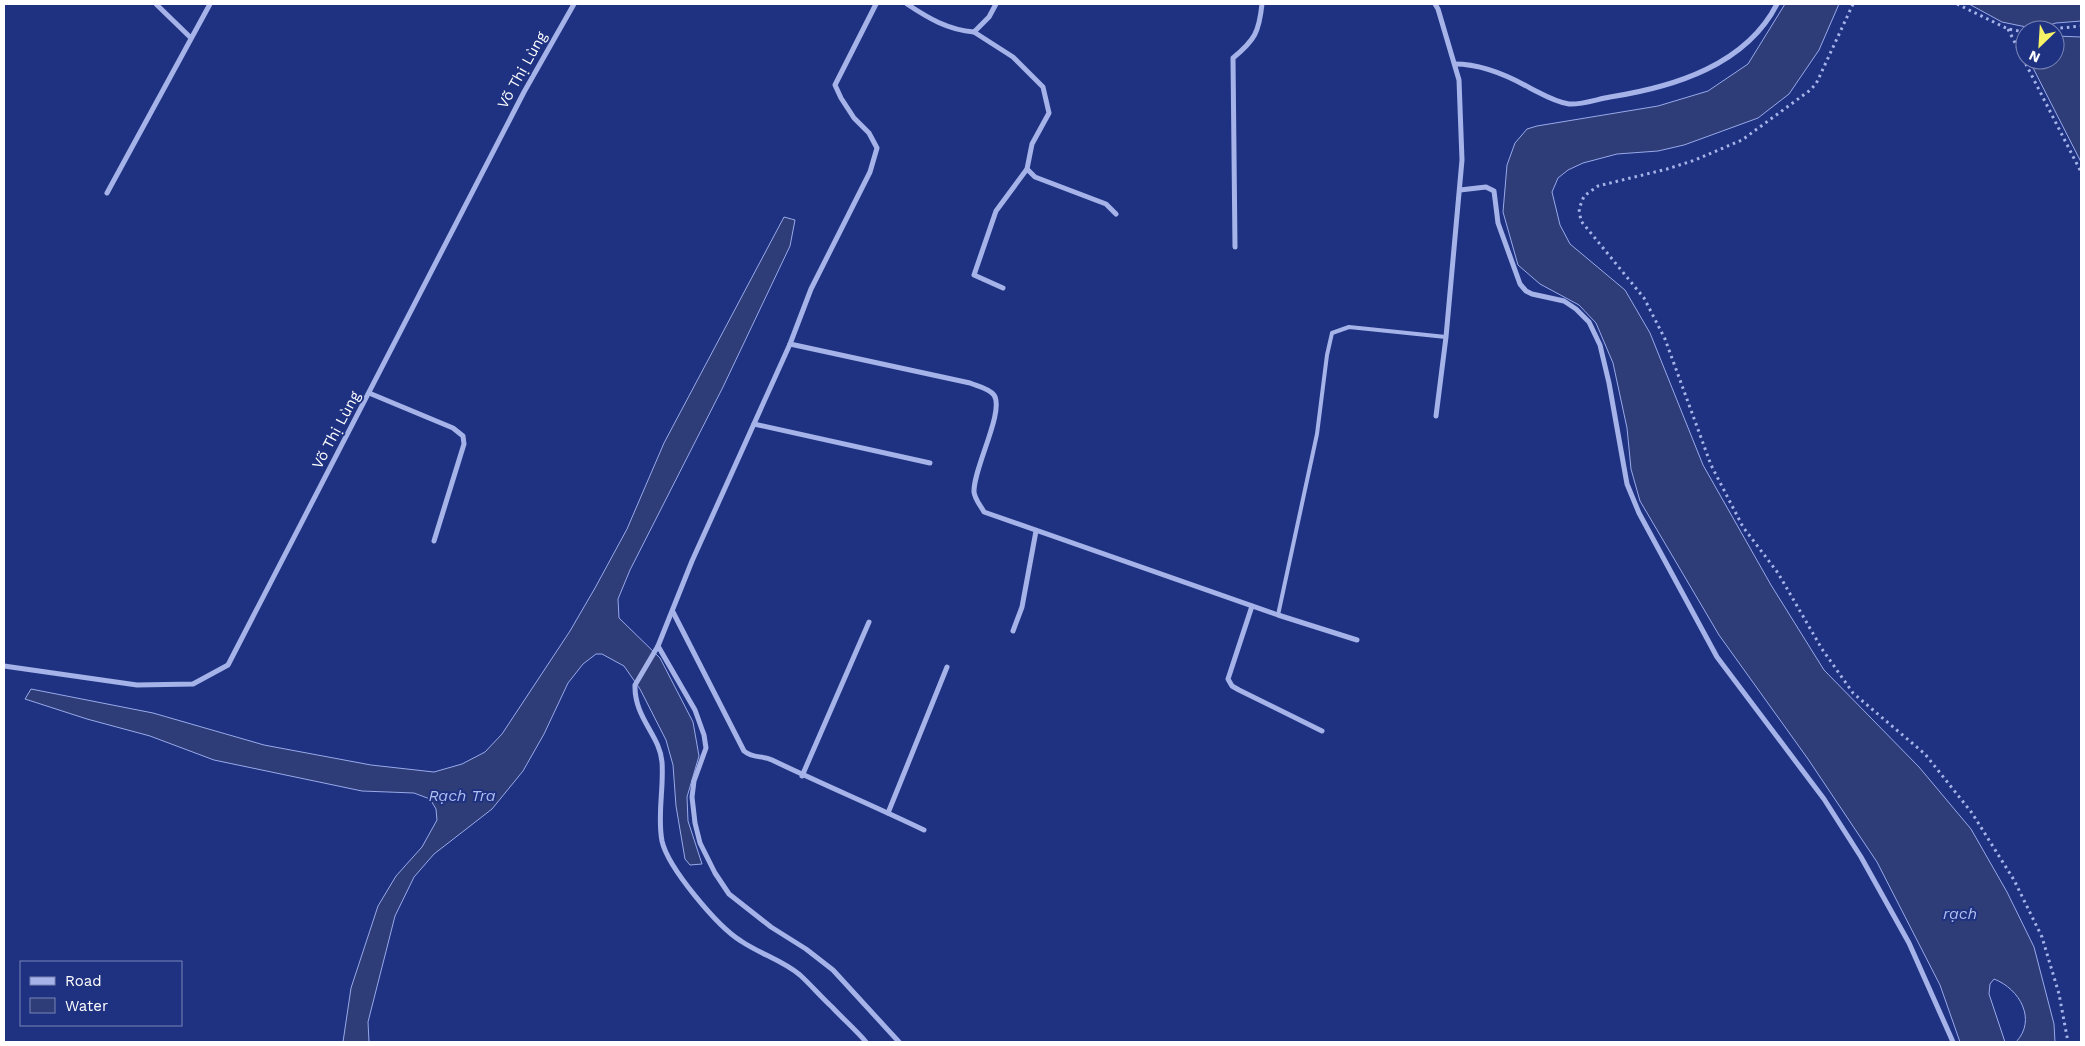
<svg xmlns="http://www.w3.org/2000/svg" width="2085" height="1046" font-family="'Work Sans',sans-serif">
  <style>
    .water { fill: #2e3c78; stroke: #99aaea }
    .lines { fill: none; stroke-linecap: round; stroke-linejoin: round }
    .path { stroke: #a5b3e9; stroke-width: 3; stroke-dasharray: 2.5 4; stroke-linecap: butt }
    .service { stroke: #a5b3e9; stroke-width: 4 }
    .minor { stroke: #a5b3e9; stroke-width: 5 }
    .labels { text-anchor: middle; stroke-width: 4; stroke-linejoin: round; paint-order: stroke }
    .street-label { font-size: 15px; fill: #fff; stroke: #1f3282 }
    .water-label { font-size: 16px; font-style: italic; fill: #b0bef0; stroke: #1f3282 }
  </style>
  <rect width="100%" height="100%" fill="#1f3282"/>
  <!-- water -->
  <g class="water">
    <path d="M1785,4H1839L1819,50L1789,94L1758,118L1684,145L1658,151L1617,154L1583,163L1568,170L1558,178L1552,192L1560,225L1570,244L1625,290L1650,333L1703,465L1771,585L1824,670L1919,767L1971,829L2007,892L2034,947L2054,1024L2055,1042H2016C2037,1020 2020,989 1994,979L1990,984L1989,994L2005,1042H1960L1940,985L1877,862L1808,759L1719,635L1640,501L1631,469L1627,428L1613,363L1596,323L1579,305L1540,284L1518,265L1503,212L1507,165L1515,143L1527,129L1537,126L1658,106L1708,91L1748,64Z"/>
    <path d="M1969,4H2081V21L2056,23L2036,29L2002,22Z"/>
    <path d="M2055,36L2081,37V162L2029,60H2055Z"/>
    <path d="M784,217L795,220L790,246L723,387L630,570L618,599L619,618L660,658L693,722L699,756L687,797L688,821L702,864L690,865L685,859L676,806L673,765L666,740L640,689L624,666L602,654H596L583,664L568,683L544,734L523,771L492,809L434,854L414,877L395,916L368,1022L369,1042H343L351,988L378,906L396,876L422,847L437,820L436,809L430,799L414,793L362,791L214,760L150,736L87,719L25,699L31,689L153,713L264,745L371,765L434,772L462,764L485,752L502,734L570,631L595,588L627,529L664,443Z"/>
  </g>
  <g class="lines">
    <!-- path -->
    <g class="path">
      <path d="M1853,4L1816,84L1809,91L1742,140L1695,160L1667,169L1598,186L1584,196L1579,209L1581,221L1644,298L1665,339L1711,465L1743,527L1778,573L1822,649L1853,693L1925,754L1972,813L2014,880L2042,937L2059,994L2068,1042"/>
      <path d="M1957,4L2008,29L2025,32"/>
      <path d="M2008,29L2081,172"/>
      <path d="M2041,30L2081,26"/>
    </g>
    <!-- service -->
    <path class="service" d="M1278,615L1317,434L1327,355L1332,333L1349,327L1446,337"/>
    <!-- minor -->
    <g class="minor">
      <path d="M156,4L191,38"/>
      <path d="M876,4L835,85L841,98L854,118L869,133L877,148L870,172L811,289L790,344L970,383C977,386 989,388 994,395C1005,411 973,469 974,492C975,500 981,506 984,512L1278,615L1357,640"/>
      <path d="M907,4C928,18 948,30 974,32L989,17L996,4"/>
      <path d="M1435,4L1438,9L1459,80L1462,160L1446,337L1436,416"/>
      <path d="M974,32L1013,57L1043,87L1049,113L1032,144L1027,169L1035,177L1106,204L1116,214"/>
      <path d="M1455,64C1481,64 1507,75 1530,88C1542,94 1555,102 1569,104C1581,105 1598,99 1610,97C1674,87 1746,65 1777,4"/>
      <path d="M1460,190L1486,187L1494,191L1498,223L1520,284L1526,291L1532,294L1564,301L1576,309L1589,322L1600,345L1609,383L1627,484L1639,513L1717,657L1824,799L1861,857L1909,943L1953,1042"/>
      <path d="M107,193L210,4"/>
      <path d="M1235,247L1233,58C1255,40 1259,32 1262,4"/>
      <path d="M1003,288L974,275L996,211L1027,169"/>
      <path d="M790,344L692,561L658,646L635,685C634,718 660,735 662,762C664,789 657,815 662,841C668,868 718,927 741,941C760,954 782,960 800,975C811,985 821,997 832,1007C843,1019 856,1030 866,1042"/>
      <path d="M369,393L453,428L463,436L464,444L434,541"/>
      <path d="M754,424L930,463"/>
      <path d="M1252,606L1228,679L1232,686L1239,690L1322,731"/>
      <path d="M673,612L744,751C753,759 762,755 772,760C822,784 874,806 924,830"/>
      <path d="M1013,631L1022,607L1036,531"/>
      <path d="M658,646L695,710L704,735L706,748L694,781L692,797L695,823L700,843L715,873L729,894L771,927L806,949L833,970L899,1042"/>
      <path d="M4,666L137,685L193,684L228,665L524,92L574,4"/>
      <path d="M802,776L869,622"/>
      <path d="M888,813L947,667"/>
    </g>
  </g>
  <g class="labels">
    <!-- street labels -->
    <g class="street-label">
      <text transform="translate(522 70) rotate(-61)" y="5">Võ Thị Lùng</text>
      <text transform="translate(336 430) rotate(-62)" y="5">Võ Thị Lùng</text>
    </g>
    <!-- water labels -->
    <g class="water-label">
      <text x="462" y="801">Rạch Tra</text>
      <text x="1960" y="919">rạch</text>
    </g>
  </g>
  <!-- border -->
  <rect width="2085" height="1046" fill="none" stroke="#ffffff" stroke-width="10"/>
  <!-- legend -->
  <rect x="20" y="961" width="162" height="65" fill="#1f3282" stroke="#7984b4"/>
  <rect x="30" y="977" width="25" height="8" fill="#a5b3e9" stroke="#7984b4"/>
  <text x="65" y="986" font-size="15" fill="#ffffff">Road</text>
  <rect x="30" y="998" width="25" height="15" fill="#2e3c78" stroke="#7984b4"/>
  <text x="65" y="1011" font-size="15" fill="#ffffff">Water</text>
  <!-- north arrow -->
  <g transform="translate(2040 45) rotate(205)"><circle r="24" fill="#1f3282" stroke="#7984b4"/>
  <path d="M0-4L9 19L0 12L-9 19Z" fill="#f7f165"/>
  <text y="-8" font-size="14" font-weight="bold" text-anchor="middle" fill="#ffffff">N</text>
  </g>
</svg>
